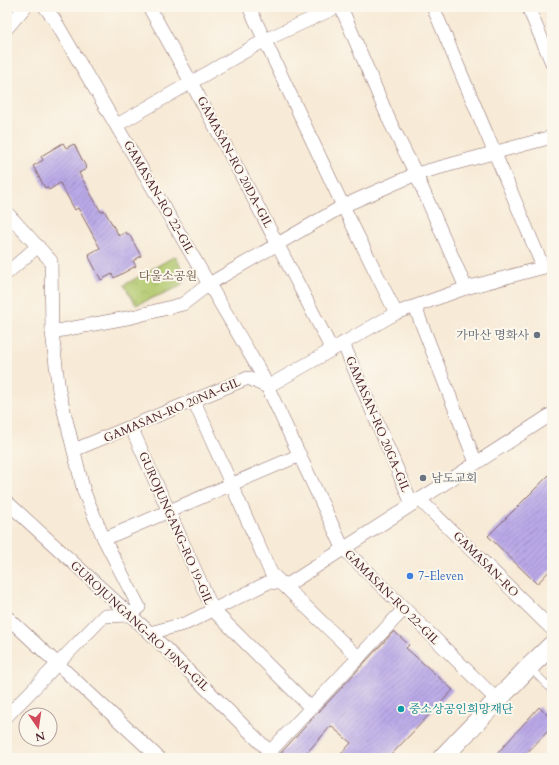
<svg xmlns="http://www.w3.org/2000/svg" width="559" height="765" font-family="Cardo,'Noto Serif KR',serif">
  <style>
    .park { fill: url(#park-crowns); stroke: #7e744c }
    .building { fill: url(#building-hatch) }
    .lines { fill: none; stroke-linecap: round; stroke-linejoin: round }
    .lane-casing { stroke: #876667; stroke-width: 8 }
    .street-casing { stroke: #876667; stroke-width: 14 }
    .secondary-casing { stroke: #876667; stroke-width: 20 }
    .lane { stroke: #fff; stroke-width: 7 }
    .street { stroke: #fff; stroke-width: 13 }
    .secondary { stroke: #fff; stroke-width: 19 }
    .worship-dot { fill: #6b7280; stroke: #fbf7ec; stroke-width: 1.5 }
    .shop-dot { fill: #3f7fe0; stroke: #fbf7ec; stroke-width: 1.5 }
    .culture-dot { fill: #0f9aa8; stroke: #fbf7ec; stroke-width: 1.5 }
    .labels { text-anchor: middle; stroke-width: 4; stroke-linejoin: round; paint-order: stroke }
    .street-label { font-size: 12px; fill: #4a1f2b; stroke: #fbf7ec }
    .park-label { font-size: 12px; fill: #69523f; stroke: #fbf7ec }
    .worship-label { font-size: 12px; fill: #5b616d; stroke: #fbf7ec; text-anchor: end }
    .shop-label { font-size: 12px; fill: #366cbe; stroke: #fbf7ec; text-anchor: start }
    .culture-label { font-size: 12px; fill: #0d838f; stroke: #fbf7ec; text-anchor: start }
  </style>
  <defs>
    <pattern id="park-crowns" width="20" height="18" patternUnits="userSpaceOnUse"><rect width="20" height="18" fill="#b2c96e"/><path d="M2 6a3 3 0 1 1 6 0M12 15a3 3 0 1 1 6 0" fill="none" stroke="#9bac5f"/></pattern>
    <pattern id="building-hatch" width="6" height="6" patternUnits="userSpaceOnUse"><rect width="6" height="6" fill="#baa9e8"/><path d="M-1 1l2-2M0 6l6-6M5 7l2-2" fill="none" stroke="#9989bc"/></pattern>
  </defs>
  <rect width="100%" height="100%" fill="#fbf7ec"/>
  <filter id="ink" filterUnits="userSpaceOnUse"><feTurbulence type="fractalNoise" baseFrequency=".025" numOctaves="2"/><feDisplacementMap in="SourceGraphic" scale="8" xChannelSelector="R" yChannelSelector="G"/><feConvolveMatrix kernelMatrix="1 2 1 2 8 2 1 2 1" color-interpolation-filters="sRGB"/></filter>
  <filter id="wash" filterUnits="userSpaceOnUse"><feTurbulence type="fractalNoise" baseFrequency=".012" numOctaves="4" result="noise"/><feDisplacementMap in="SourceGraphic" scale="16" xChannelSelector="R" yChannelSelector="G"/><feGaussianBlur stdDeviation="0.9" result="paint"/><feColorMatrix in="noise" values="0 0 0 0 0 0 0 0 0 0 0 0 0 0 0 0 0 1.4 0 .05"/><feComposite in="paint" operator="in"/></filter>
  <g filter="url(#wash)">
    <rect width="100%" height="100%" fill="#f7ead6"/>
    <!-- park -->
    <path class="park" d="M175,256L187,277L179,287L136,305L124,285Z"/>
    <g id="blocks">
      <!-- building -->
      <g class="building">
        <path d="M63,143L66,148L74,144L86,167H85L86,169L79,173L101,212L104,210L119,236L126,232L127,234H129L141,256L133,261L136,266L114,278L112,274L101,280L89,257L90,256L89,254L100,248L78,208L75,210L60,183L49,190L47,187L45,188L33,166L43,160L41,156Z"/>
        <path d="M552,472V568L537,584L488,536Z"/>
        <path d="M394,631L409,645L406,648L453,690L388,758H337L351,743L331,726L302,758H276Z"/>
        <path d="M539,707L552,720V727L522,758H493Z"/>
      </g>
    </g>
  </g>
  <g filter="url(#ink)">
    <use href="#blocks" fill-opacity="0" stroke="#876667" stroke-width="1"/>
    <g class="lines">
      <!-- lane casing -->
      <g class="lane-casing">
        <path id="lane" d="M529,667L552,690"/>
      </g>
      <!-- street casing -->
      <g class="street-casing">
        <g id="street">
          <path d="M45,7L54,19L261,373L343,548L497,700"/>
          <path d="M149,7C213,120 273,234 332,350"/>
          <path d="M249,7L343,206L396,313"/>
          <path d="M341,7L390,122L416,174L466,288"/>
          <path d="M433,7L543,267"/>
          <path d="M528,7L552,63"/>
          <path d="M7,28L25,7"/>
          <path d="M117,125L265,40L337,7"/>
          <path d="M7,213L51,261L52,332L59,391L84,492L104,539L139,607L130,615L104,616L7,716"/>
          <path d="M7,273L38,246"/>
          <path d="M415,307L476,463"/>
          <path d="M52,332L132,317L183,304L209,284L343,206L416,174L552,137"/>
          <path d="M343,343L412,504"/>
          <path d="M194,401L271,573L359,658"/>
          <path d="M131,427L213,610L311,708"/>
          <path d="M74,450L248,378L267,387L396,313L466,288L552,265"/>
          <path d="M419,499L552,629"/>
          <path d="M7,502L150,633L270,752"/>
          <path d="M104,539L300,455"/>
          <path d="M7,617L159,758"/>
          <path d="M150,633L187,623L269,582L289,584L552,414"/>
          <path d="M264,758L404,609"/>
        </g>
      </g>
      <!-- secondary casing -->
      <g class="secondary-casing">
        <path id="secondary" d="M442,758L529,667L552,645"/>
      </g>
      <!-- lane -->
      <use href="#lane" class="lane"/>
      <!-- street -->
      <use href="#street" class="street"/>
      <!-- secondary -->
      <use href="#secondary" class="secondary"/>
    </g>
  </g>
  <!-- markers -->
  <g class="worship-dot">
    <circle cx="537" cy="335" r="4"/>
    <circle cx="423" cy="478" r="4"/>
  </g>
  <circle class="shop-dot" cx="410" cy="576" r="4"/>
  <circle class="culture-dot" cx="401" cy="709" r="4"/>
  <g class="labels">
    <!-- street labels -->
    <g class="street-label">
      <text transform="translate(235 162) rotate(62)" y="4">GAMASAN-RO 20DA-GIL</text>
      <text transform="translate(159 197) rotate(60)" y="4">GAMASAN-RO 22-GIL</text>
      <text transform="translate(172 410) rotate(-23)" y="4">GAMASAN-RO 20NA-GIL</text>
      <text transform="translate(378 424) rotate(67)" y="4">GAMASAN-RO 20GA-GIL</text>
      <text transform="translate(176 528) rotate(66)" y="4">GUROJUNGANG-RO 19-GIL</text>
      <text transform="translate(486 564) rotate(45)" y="4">GAMASAN-RO</text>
      <text transform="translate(392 597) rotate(45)" y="4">GAMASAN-RO 22-GIL</text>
      <text transform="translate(140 626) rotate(43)" y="4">GUROJUNGANG-RO 19NA-GIL</text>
    </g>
    <!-- park labels -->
    <g class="park-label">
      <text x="168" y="280">다울소공원</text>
    </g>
    <!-- worship labels -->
    <g class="worship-label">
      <text x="529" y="339">가마산 명화사</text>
      <text x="431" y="482" text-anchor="start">남도교회</text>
    </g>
    <!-- shop labels -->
    <g class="shop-label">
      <text x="418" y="580">7-Eleven</text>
    </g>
    <!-- culture labels -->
    <g class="culture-label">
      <text x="409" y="713">중소상공인희망재단</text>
    </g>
  </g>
  <!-- margin -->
  <rect width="559" height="765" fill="none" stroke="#fbf7ec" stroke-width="24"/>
  <!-- north arrow -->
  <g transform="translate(38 727) rotate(167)"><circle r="19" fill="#fbf7ec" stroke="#b4a19f"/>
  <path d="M0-3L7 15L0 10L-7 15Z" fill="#d1495b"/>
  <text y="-6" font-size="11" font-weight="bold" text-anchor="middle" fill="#4a1f2b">N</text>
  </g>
</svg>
